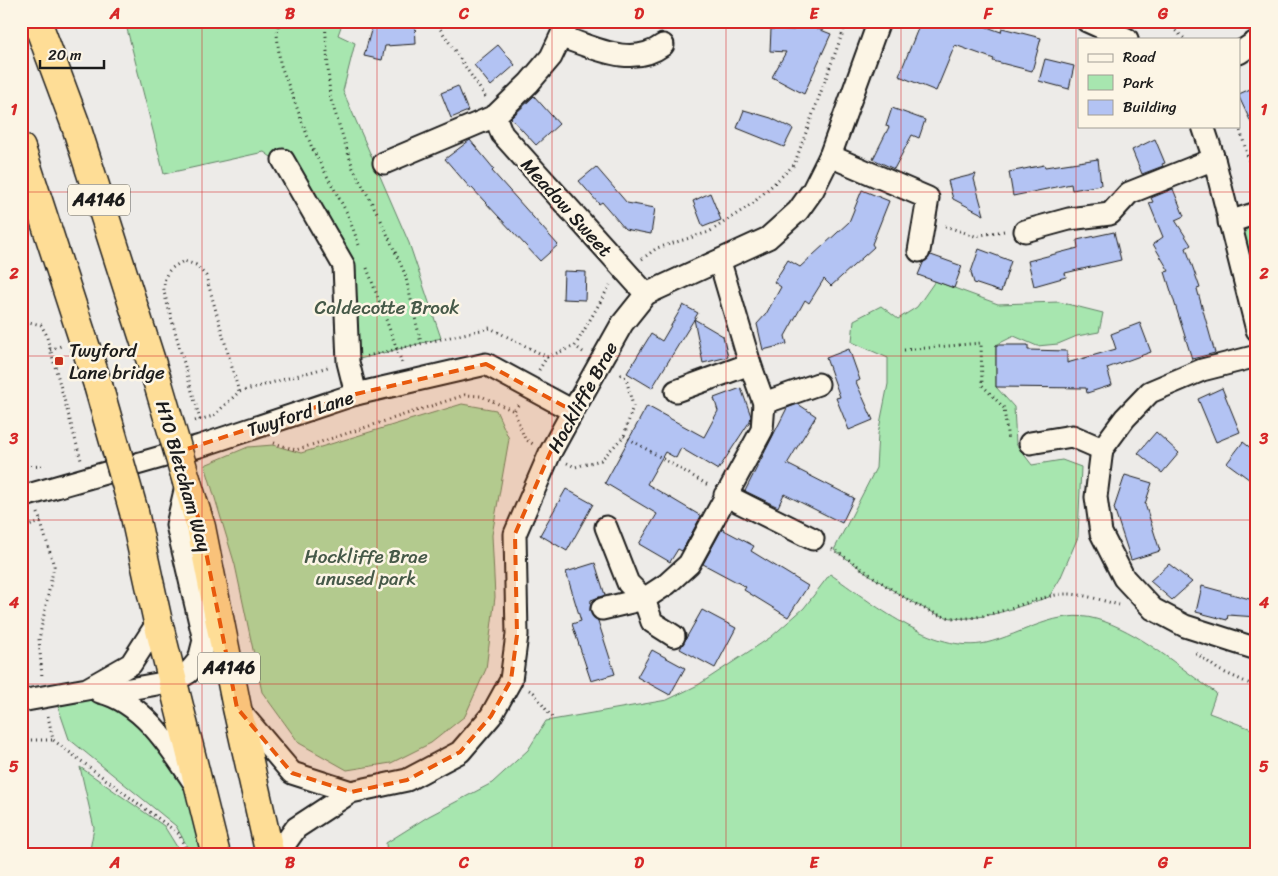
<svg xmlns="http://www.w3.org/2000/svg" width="1278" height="876" font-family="Sriracha,sans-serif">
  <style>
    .green { fill: #a7e6af; stroke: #628166 }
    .building { fill: #b3c3f3; stroke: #1c1c1c }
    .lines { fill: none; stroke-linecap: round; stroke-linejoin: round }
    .minor-casing { stroke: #1c1c1c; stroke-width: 25 }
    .highway-casing { stroke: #1c1c1c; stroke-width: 31 }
    .path { stroke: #1c1c1c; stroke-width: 3; stroke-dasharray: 1 4; stroke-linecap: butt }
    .minor { stroke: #fcf5e5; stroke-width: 21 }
    .highway { stroke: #fedd96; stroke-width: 28 }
    .highway-bridge-casing { stroke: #1c1c1c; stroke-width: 31; stroke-linecap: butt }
    .highway-bridge { stroke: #fedd96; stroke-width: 28 }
    .marked { fill: #e8590c; fill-opacity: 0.2; stroke: #e8590c; stroke-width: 4; stroke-dasharray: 10 6; stroke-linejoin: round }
    .grid { fill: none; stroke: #d62828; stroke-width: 1; stroke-opacity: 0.55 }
    .poi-dot { fill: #c8321e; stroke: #fcf5e5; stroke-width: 2 }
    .labels { text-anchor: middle; stroke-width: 5; stroke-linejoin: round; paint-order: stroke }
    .shield { fill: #fcf5e5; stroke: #5f5d58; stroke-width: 1 }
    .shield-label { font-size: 18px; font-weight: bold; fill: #1c1c1c }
    .street-label { font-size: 19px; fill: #1c1c1c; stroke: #fcf5e5 }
    .park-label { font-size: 19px; fill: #465948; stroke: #fcf5e5 }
    .poi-label { font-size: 19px; fill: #1c1c1c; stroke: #fcf5e5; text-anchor: start }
    .neatline { fill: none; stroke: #d62828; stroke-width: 2 }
    .grid-label { font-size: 16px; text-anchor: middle; font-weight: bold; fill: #d62828 }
  </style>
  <rect width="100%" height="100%" fill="#edebe8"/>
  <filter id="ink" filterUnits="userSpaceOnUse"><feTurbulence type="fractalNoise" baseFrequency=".02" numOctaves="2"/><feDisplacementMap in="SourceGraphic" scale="10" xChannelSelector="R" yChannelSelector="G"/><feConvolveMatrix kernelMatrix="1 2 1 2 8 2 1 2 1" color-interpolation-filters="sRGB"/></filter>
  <g filter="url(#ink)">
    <!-- green -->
    <g class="green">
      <path d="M125,21H343L338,35L355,43L343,91L409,243L441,338L348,362L344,266L278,162L264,152L164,174Z"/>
      <path d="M1257,222V286L1243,236L1249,225Z"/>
      <path d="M935,281L998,304L1059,302L1103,313L1099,332L1077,336L1058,344L1037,346L1014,336L996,345V387L1014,407L1016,444L1032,465L1062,460L1081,467L1078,537L1060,579L1049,597C1019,606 984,621 952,618C922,615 861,568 834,550L876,468L878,434L888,384V358L852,342L854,320L881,306L898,319L917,307Z"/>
      <path d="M462,404L496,410L509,439L492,535L495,597L486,669L465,716L431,743L391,763L347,770L299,743L262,692L235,565L205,465L248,447L273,445L301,453Z"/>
      <path d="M830,574C871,602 934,655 986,643C1023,634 1058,608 1096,619C1138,630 1180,668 1216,693L1209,713L1257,731V855H387L386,843L429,816L492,783L528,750L546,721L667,700L698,685L771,637L804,608Z"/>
      <path d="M78,697L103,701L153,730L192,797L208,855H192L176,826L69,739L56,701Z"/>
      <path d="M80,767L164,826L182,855H89L94,828Z"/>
    </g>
    <!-- building -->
    <g class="building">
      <path d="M395,21H415L416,44L385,46L382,60L364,56L373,23Z"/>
      <path d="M798,21L831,34L804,94L772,77L786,52L770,51L771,29L794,30Z"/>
      <path d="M921,21H970L1001,32L1002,28L1041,38L1032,71L993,61L994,59L955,45L936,91L899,76Z"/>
      <path d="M498,45L515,65L491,86L474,65Z"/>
      <path d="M1045,59L1074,66L1069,89L1039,81Z"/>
      <path d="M458,86L468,111L451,118L441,93Z"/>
      <path d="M1257,86V135L1239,97V94Z"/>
      <path d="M534,96L559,124L536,145L511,118Z"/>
      <path d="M892,108L925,120L919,138L912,135L894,169L873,159L889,127L886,126Z"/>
      <path d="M744,110L771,118L793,129L784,147L737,128Z"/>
      <path d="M1155,139L1165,163L1162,164L1163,166L1142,174L1132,150Z"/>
      <path d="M470,140L494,169L492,171L558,245L540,261L472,188L471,189L445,159Z"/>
      <path d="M1098,159L1101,185L1072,190L1071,184L1013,196L1009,172L1044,165L1045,167Z"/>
      <path d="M596,167L627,203L655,208L651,234L625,229L602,202L599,204L579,181Z"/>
      <path d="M976,174L974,179L984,215L953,199L948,181Z"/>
      <path d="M1173,189L1184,216L1175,220L1191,245L1186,248L1200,288L1197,289L1215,353L1192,359L1165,272L1169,271L1153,244L1163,237L1149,203L1153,202L1151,198Z"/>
      <path d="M862,190L889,201L872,244L874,247L831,286L824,279L809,303L805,300L785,336L787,344L763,350L757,324L766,314L781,287L774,282L788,260L800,267L849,222Z"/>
      <path d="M710,193L721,220L703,227L693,201Z"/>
      <path d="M1114,232L1121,260L1065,273L1066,277L1034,286L1028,261L1078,248L1077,240Z"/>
      <path d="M979,249L1011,261L1001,292L974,283L971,272Z"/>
      <path d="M931,255L962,266L954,288L918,275L923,263Z"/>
      <path d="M564,271L586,272L585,300L563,299Z"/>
      <path d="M683,305L698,313L652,388L627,373L651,334L662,341Z"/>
      <path d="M694,319L723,336L728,357L703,363Z"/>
      <path d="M1140,323L1151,352L1107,368L1112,385L1087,393L1086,388L996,387V345H1028V350L1067,351V363L1116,349L1111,334Z"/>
      <path d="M849,349L860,380L856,382L873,420L849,430L836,398L840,397L826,358Z"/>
      <path d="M741,388L751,416L750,421L718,470L681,448L676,458L665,452L647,484L701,516L682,551L678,549L670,562L639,544L657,514L605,483L647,406L704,437L718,411L714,398Z"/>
      <path d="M1222,388L1240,432L1216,442L1198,399Z"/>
      <path d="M798,404L816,416L787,464L854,498L842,523L784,494L778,507L745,491L787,408Z"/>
      <path d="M1156,432L1179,453L1162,473L1138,453Z"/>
      <path d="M1243,442L1257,453V485L1227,463Z"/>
      <path d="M1125,475L1152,483L1145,504L1160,551L1131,560L1114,508Z"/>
      <path d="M566,489L593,504L567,551L540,535Z"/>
      <path d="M722,529L754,546L751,551L808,586L788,617L744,590L746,587L703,564Z"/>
      <path d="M595,563L605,595L591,600L590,611L598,621L615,674L591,681L572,624L581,621L566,572Z"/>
      <path d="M1169,564L1192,582L1172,600L1150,581Z"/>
      <path d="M1202,586L1257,601V617L1228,615L1227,620L1196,612Z"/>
      <path d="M702,610L736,628L715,668L680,649Z"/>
      <path d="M652,650L685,668L670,695L637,677Z"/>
    </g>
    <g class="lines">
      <!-- minor casing -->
      <g class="minor-casing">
        <g id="minor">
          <path d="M1087,21L1127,39"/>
          <path d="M562,37C595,48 632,68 663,45"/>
          <path d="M1239,53L1257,41"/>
          <path d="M495,116L502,134L646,294"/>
          <path d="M1203,126L1214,159L1257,330"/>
          <path d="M830,156L928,198L919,251"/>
          <path d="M283,160L344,266L348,362L356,394"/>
          <path d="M384,163L495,116L529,83L551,57L568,21"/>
          <path d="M1229,222L1257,213"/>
          <path d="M1025,231L1069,219L1110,214L1129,193L1214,159"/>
          <path d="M1257,356L1202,370L1150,392L1125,418L1102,449L1096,497L1101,533L1124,578L1153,609L1185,626L1257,649"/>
          <path d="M676,391L750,364"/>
          <path d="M764,403L818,384"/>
          <path d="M1030,443L1072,436L1102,449"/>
          <path d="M725,495L813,539"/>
          <path d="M21,497L200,446L356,394L486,364L573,411"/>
          <path d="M606,527L628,583L644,599L652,622L674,636"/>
          <path d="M602,609L644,599L667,584L689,564L762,430L764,403L750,364L720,262"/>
          <path d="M100,692C143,702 171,748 193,781"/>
          <path d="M107,693L174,681L188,673L199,660L204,640L177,525L187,482"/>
          <path d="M21,701L87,689L131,664L158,622"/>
          <path d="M237,708L292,773L351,792"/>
          <path d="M277,855L296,828L351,792L407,780L460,752L491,716L511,680L517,635L515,534L550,453L573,411L622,324L646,294L768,238L798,211L813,190L830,156L879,21"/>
        </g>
      </g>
      <!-- highway casing -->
      <g class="highway-casing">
        <g id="highway">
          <path d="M37,21L75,123L157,380"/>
          <path d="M21,148L98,385"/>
          <path d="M187,482L201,527L237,708L270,855"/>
          <path d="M134,512L158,622L216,855"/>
        </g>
      </g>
      <!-- path -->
      <g class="path">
        <path d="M279,21L277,34L280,63L312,148L347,213L359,245"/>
        <path d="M325,21L330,97L353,168L380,218L405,274L421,343"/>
        <path d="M435,21L486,98"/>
        <path d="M1164,21L1185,39"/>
        <path d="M1239,126L1257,189"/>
        <path d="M945,226L975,236L1004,231"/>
        <path d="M642,259L657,248L709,232L752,204L794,165L847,21"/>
        <path d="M367,268L402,363"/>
        <path d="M21,320L41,325L46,334L81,460"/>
        <path d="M50,350L61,346"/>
        <path d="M904,350L981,343L982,385L1004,408L1008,441"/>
        <path d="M583,352L575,346L610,285"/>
        <path d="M367,356L490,328L547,357L575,346"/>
        <path d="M539,370L547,357"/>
        <path d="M518,405L514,411L525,439L533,444"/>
        <path d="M200,420L164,292C163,274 168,269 184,261L196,265L206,276L239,392"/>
        <path d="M195,421L213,416L239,392L328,367"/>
        <path d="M624,436L708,485"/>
        <path d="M274,443L296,450L465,395L481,396L514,411"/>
        <path d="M21,451L26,468"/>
        <path d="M567,463L575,467L601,460L624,436L633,406L626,378L618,373"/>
        <path d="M21,467L46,466"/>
        <path d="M38,513L54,566L39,639L42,677"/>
        <path d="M21,528L42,522"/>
        <path d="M832,549C862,566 920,616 953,618C988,621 1022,601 1056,595C1076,591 1100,600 1119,605"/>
        <path d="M1196,653L1219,670L1257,687"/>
        <path d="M529,690L534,693L553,719"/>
        <path d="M48,716L53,740L179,834L188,855"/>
        <path d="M21,740H53"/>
      </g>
      <!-- minor -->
      <use href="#minor" class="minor"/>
      <!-- highway -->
      <use href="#highway" class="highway"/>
      <!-- highway-bridge casing -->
      <g class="highway-bridge-casing">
        <g id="highway-bridge">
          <path d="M157,380L187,482"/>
          <path d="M98,385L134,512"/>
        </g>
      </g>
      <!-- highway-bridge -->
      <use href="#highway-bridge" class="highway-bridge"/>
    </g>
  </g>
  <!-- marked area -->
  <path class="marked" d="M486,364L573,411L550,453L515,534L517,635L511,680L491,716L460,752L407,780L351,792L292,773L237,708L201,527L178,452L356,394Z"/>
  <!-- grid -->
  <path class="grid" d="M202,21V855M377,21V855M552,21V855M726,21V855M901,21V855M1076,21V855M21,192H1257M21,356H1257M21,520H1257M21,684H1257"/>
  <!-- markers -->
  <rect class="poi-dot" x="54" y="356" width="10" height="10" rx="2.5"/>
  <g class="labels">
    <!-- shield labels -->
    <g class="shield">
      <rect x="68" y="184.5" width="62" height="31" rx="4"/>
      <rect x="198" y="652.5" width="62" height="31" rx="4"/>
    </g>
    <g class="shield-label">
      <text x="99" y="206">A4146</text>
      <text x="229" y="674">A4146</text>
    </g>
    <!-- street labels -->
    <g class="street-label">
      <text transform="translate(567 207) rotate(48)" y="7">Meadow Sweet</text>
      <text transform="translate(582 397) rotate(-61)" y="7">Hockliffe Brae</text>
      <text transform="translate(300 413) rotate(-18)" y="7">Twyford Lane</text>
      <text transform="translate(184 476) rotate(74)" y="7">H10 Bletcham Way</text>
    </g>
    <!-- park labels -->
    <g class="park-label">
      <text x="387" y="314">Caldecotte Brook</text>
      <text x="366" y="563">Hockliffe Brae<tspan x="366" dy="22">unused park</tspan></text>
    </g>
    <!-- poi labels -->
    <g class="poi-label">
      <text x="69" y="357">Twyford<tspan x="69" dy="22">Lane bridge</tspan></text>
    </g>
  </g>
  <!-- margin -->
  <rect width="1278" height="876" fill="none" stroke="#fcf5e5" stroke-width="55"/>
  <!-- legend -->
  <rect x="1078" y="38" width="162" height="90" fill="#fcf5e5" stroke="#a29e95"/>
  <rect x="1088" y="54" width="25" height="8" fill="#fcf5e5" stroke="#a29e95"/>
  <text x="1123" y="62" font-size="15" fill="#1c1c1c">Road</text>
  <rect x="1088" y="75" width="25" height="15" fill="#a7e6af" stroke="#a29e95"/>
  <text x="1123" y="88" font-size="15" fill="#1c1c1c">Park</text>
  <rect x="1088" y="100" width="25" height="15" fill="#b3c3f3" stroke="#a29e95"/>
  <text x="1123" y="112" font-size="15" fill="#1c1c1c">Building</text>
  <!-- scale -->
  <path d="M40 60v8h64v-8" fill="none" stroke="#1c1c1c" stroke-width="2.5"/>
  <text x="48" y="60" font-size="15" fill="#1c1c1c" stroke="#fcf5e5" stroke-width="4" paint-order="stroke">20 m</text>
  <rect x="28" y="28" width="1222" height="820" class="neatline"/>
  <g class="grid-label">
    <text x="115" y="19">A</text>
    <text x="290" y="19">B</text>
    <text x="464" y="19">C</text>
    <text x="639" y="19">D</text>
    <text x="814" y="19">E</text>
    <text x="988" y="19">F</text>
    <text x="1163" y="19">G</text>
    <text x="14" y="115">1</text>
    <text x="1264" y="115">1</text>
    <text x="14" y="279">2</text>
    <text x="1264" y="279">2</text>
    <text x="14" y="444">3</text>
    <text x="1264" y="444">3</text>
    <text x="14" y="608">4</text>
    <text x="1264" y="608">4</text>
    <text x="14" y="772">5</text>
    <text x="1264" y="772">5</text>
    <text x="115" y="868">A</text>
    <text x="290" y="868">B</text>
    <text x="464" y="868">C</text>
    <text x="639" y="868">D</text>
    <text x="814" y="868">E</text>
    <text x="988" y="868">F</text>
    <text x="1163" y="868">G</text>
  </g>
</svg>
